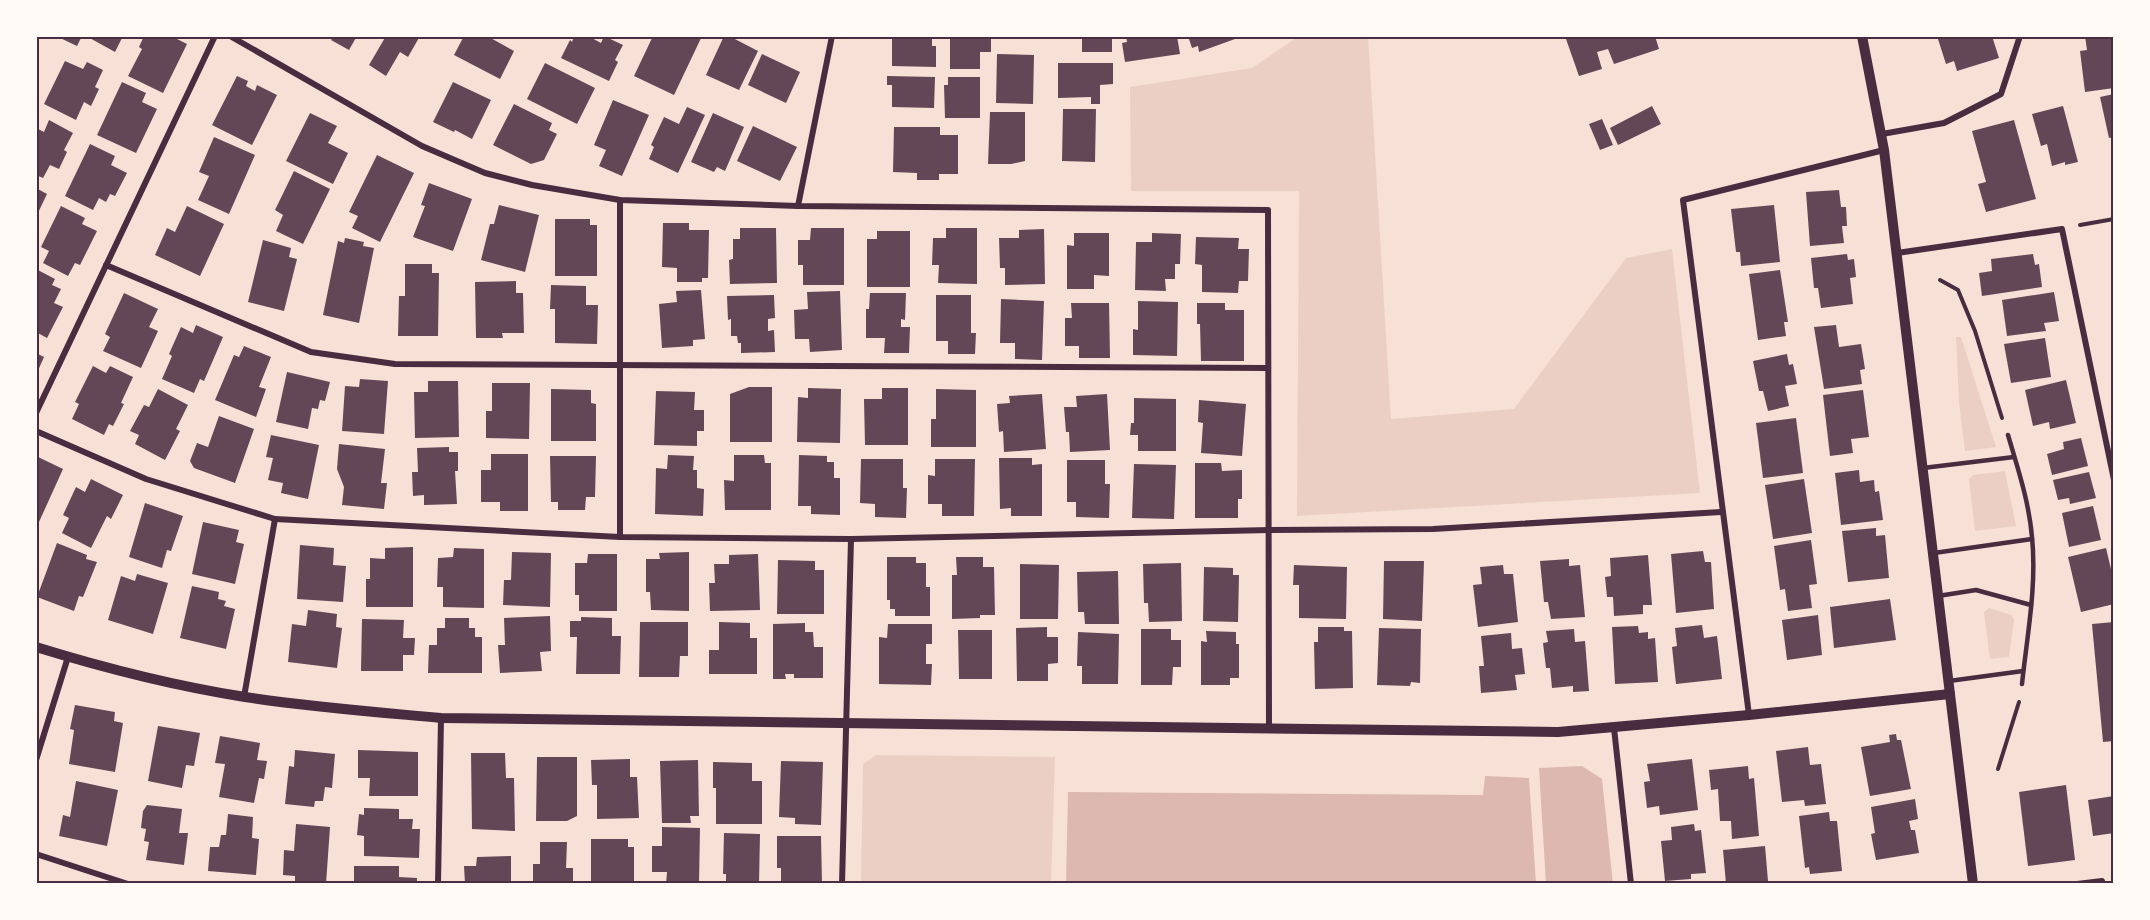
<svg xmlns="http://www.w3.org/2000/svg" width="2150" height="920" font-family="Karla,sans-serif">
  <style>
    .green { fill: #ebcfc5 }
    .water { fill: #dcb8b0 }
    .building { fill: #644757 }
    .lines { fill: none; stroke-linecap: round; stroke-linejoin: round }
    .path { stroke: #4a2c40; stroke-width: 4 }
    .service { stroke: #4a2c40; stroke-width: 4.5 }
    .minor { stroke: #4a2c40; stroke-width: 6 }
    .tertiary { stroke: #4a2c40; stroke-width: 10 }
    .neatline { fill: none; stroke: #4a2c40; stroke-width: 2 }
  </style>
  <rect width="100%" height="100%" fill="#f7e1d7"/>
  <!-- green -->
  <g class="green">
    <path d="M1299,36H1368L1391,419L1514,409L1626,258L1672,249L1700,493L1297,516L1299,191H1131L1130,87L1252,68Z"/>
    <path d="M1956,337H1961L1996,447L1965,451L1959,403Z"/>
    <path d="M2005,471L2016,526L1975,531L1969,479L1973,475Z"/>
    <path d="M1989,608L2012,615L2014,620L2009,657L1990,659L1984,612Z"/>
    <path d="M876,755L1055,757L1051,884H861L863,764Z"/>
  </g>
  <!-- water -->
  <g class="water">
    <path d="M1582,766L1602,779L1613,884H1546L1539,768Z"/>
    <path d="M1485,776L1529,778L1536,884H1066L1068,792L1483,795Z"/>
  </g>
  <!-- building -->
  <g class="building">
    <path d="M56,36H82L77,46Z"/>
    <path d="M86,36H123L115,52Z"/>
    <path d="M144,36H171L187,44L163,93L128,76L142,49L139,47Z"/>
    <path d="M334,36H357L349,50L331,40Z"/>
    <path d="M386,36H420L408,57L400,52L386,76L369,65Z"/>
    <path d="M464,36H487L514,51L500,79L454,55Z"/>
    <path d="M574,36H588L601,43L604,36L623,45L615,60L618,62L609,81L561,58L570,40L572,42Z"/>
    <path d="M653,36H702L674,95L634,76Z"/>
    <path d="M724,36H729L758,51L739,90L706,75Z"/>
    <path d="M892,36H932V46H936V67L892,66Z"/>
    <path d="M950,36L991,37V52H980V69H950Z"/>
    <rect x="1082" y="36" width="30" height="16"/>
    <path d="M1126,36H1177L1180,54L1125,62L1122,43L1127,42Z"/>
    <path d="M1188,36H1233L1235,39L1199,52L1198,46L1192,48Z"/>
    <path d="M1574,36H1655L1659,49L1614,64L1608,49L1597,52L1602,69L1579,76L1566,39Z"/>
    <path d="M1937,36H1992L1999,58L1957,71L1954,61L1946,64Z"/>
    <path d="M2085,36H2114V88L2085,92L2080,51L2087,50Z"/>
    <path d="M762,54L800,72L786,103L748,85Z"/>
    <path d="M997,54L1034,55L1033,104L996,103Z"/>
    <path d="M65,61L83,69L87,62L103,70L95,87L99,89L91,106L84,102L76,120L44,104Z"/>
    <path d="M545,63L595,88L577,124L527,99Z"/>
    <path d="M1058,63H1113V84L1100,85V104H1091V97L1058,98Z"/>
    <path d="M237,76L248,81L246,86L255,91L257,85L277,95L252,145L212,125Z"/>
    <path d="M887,76L935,77L934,108L892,107V85H887Z"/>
    <path d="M948,77H980V118H945L944,85H948Z"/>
    <path d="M122,82L146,93L142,102L157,109L136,153L97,135Z"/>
    <path d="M453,82L491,100L472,139L455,130L454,132L433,122Z"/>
    <path d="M2114,94V137L2109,138L2100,97Z"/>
    <path d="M613,100L649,115L622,176L599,166L606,150L594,145Z"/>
    <path d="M514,104L552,123L549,130L557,134L544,160L531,164L493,145Z"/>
    <path d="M1652,106L1661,124L1618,145L1610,128Z"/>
    <path d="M2063,106L2078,162L2065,165V162L2052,166L2047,144L2041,146L2032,114Z"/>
    <path d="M687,107L705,115L678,173L649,159L654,147L651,145L664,117L679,124Z"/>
    <path d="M1063,109H1096L1095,162L1062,161Z"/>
    <path d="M990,112H1025V161L1011,164H988Z"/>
    <path d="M310,113L337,126L328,143L348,153L333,184L286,161Z"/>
    <path d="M713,113L744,127L725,171L717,167L714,172L691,162Z"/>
    <path d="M1602,119L1613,145L1600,150L1589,124Z"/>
    <path d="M49,120L73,133L64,150L67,152L59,169L50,165L43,178L36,175V128L44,132Z"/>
    <path d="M2014,120L2036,199L1986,212L1978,184L1986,182L1972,131Z"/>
    <path d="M753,126L797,147L780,181L737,161Z"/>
    <path d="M894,127H940V135H958V174H939V180H917V173L893,172Z"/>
    <path d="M214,137L255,155L229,214L198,200L209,176L199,172Z"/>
    <path d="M90,144L115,156L111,165L127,173L115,196L110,194L106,202L99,198L93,210L65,196Z"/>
    <path d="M377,155L414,173L380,242L352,228L358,216L349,212Z"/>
    <path d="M294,171L330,189L303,244L276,231L283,215L275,210Z"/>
    <path d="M429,183L472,199L453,251L413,237L425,206L421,205Z"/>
    <path d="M36,188L47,194L36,217Z"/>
    <path d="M1839,190L1841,207H1846L1847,226H1842L1844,243L1810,246L1806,192Z"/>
    <path d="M499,205L539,215L525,272L481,260L490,224H494Z"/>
    <path d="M1774,205L1780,262L1741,266L1740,252H1736L1731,209Z"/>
    <path d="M61,206L85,218L82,224L97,231L80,265L75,263L68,276L43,263L49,251L41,247Z"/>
    <path d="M187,206L224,224L200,276L155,255L167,228L175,232Z"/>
    <path d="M555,219H590V225H597V276H555Z"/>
    <path d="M663,223H689V230H709L708,278H702V282H677V268L662,267Z"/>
    <path d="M740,228H776L777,283L730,284L729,260L733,259V239H740Z"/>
    <path d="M811,228H844V285H803V265H798V240H810Z"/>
    <path d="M946,228H977V284L938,283L939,265H932L933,238H946Z"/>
    <path d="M1044,229L1045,284L1005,285V268H1000L999,238H1019V230Z"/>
    <path d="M877,231H910V287H867V239H877Z"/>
    <path d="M1074,233H1109V276L1094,275V289H1067V245L1074,246Z"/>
    <path d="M1152,233L1181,234L1180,264H1175V279H1165L1166,291L1135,290L1136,242H1152Z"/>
    <path d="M1196,237L1239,238L1238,249H1249L1248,281H1239L1238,293L1202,292V265L1195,264Z"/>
    <path d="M345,238L364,242L363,246L374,248L359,323L323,315L338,241L344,243Z"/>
    <path d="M263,240L291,248L289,257L297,259L284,311L248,302Z"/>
    <path d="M1847,254L1848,260L1854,259L1856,277L1850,278L1853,304L1821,308L1818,288H1814L1811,258Z"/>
    <path d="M2033,254L2035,265L2039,264L2042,287L1982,296L1979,273L1992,271L1991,259Z"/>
    <path d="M405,264H432V273H439L438,336H398L399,296H405Z"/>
    <path d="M36,269L55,279L52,285L61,289L54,303L63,307L47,338L36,332Z"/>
    <path d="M1780,270L1788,322H1784L1786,336L1758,340L1749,274Z"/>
    <path d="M516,281V293H523L524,333H502L503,338H476L475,282Z"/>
    <path d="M551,285L586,286V305H598L597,344L555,343V309H550Z"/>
    <path d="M701,290L705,339L693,340V346L662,348L659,304L677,302L676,291Z"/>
    <path d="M840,291L842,350L810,352L809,339H795L794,310L808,309L807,292Z"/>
    <path d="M2054,292L2059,321L2044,323L2046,331L2007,336L2002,300Z"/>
    <path d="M124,293L158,309L149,327L158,331L141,368L103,351L110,337L105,334Z"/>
    <path d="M870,293H906L905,320L901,319V327H910L909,353H884L885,338H866V309H869Z"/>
    <path d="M774,295L775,318L768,319V331L774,330L775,352L741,353V343H738L737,336H731V319L728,320L727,296Z"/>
    <path d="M936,295H971V333H976L975,354H948V341H936Z"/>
    <path d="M1001,299L1044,301L1042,360L1015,359V343H1000Z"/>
    <path d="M1138,301L1178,302L1177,356L1133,355V329L1138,330Z"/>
    <path d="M1071,303H1109L1110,358H1079V346H1065V318H1072Z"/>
    <path d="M1197,303H1225V310H1244V361H1201L1200,324H1197Z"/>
    <path d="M196,325L223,337L204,381L200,379L194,393L162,379L172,356L169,354L181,327L193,333Z"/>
    <path d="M1836,325L1839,347L1861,344L1865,369L1860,370L1862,384L1824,389L1814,327Z"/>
    <path d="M2045,338L2051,377L2011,383L2004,344Z"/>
    <path d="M244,346L271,357L259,387L266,389L256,417L215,400L234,355L239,357Z"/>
    <path d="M36,353L44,357L36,375Z"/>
    <path d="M1787,354L1789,365L1793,364L1797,384L1785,386L1789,406L1768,411L1763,391H1759L1753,361Z"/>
    <path d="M93,366L106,373L110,366L133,377L121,403L124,404L113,426L109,424L104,435L72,419L79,404L75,402Z"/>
    <path d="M287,372L330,382L325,401L320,400L318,409L312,408L308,429L276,422Z"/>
    <path d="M360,379L388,381L384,434L342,431L345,386L359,387Z"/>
    <path d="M2066,380L2076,423L2050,429L2049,422L2033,426L2025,390Z"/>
    <path d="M428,381H458L459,437L415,438L414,392H428Z"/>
    <path d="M492,383H530L529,439L486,438V411H492Z"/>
    <path d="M749,387H772V442H730V394Z"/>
    <path d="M808,388L841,389L840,443L797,442L798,397L808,398Z"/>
    <path d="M882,388H908V445H865L864,399H882Z"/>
    <path d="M158,389L188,405L176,429L180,431L165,460L135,444L139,435L130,431L144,405L149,407Z"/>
    <path d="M551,389L591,390V403L596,404V441H551Z"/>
    <path d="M936,389L976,390V447H931V419H936Z"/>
    <path d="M1863,390L1869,437L1851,439L1853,453L1830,456L1823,395Z"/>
    <path d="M656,391L695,392L694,410H704V431H697V446L654,445Z"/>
    <path d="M1042,394L1046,449L1004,452L1003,431L999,432L997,404L1010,403L1009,396Z"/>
    <path d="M1107,394L1110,450L1070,452L1069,432H1066L1064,407H1077L1076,396Z"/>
    <path d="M1134,398L1176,399V451H1138V435H1130L1131,423H1134Z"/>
    <path d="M1199,400L1246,404L1242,456L1201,453L1203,423L1198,422Z"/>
    <path d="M219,416L254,429L235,483L194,468L190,461L197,443L208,447Z"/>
    <path d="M1796,418L1803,473L1763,478L1756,423Z"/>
    <path d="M271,435L319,445L308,499L281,493L283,483L268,480L273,458L266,457Z"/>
    <path d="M2081,438L2088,466L2052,475L2047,454L2064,449L2063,442Z"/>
    <path d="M339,444L385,449L381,483H387L384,509L342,505L344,487L337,469Z"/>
    <path d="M449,447V452H458V471H455L457,504L424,505V495L413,496L412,472H418L417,448Z"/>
    <path d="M491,454H528V511H500V502H481V470H491Z"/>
    <path d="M668,455L694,456L693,470H697V488L704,489L703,516L655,514L656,468L667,469Z"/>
    <path d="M734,455H764L765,463H771V510H725L724,480L734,481Z"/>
    <path d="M799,455L827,456V462H834V478H840V515L811,514V506H798Z"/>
    <path d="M36,456L63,469L39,522L36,520Z"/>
    <path d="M550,456H596L595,497H586L585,510H558V502H551Z"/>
    <path d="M999,458H1032V465L1042,464V516H1011V508L1000,509Z"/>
    <path d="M861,459H903V488H907L906,518L875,517V504L860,503Z"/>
    <path d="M935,459H975L974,516H942V504H928V475L935,476Z"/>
    <path d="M1067,460H1105V484H1110L1109,518L1076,517V502H1067Z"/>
    <path d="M1195,463H1221L1222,471L1242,470V499H1238V518H1195Z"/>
    <path d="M1134,464L1176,465L1174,519L1132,518Z"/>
    <path d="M1859,470L1860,482L1874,480L1875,492L1879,491L1883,520L1841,525L1835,473Z"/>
    <path d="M2089,472L2096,498L2070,504L2069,498L2058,500L2053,480Z"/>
    <path d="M91,479L123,495L111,519L107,516L91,548L62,533L69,518L63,515L76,487L85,492Z"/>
    <path d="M1804,479L1812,533L1773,539L1765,485Z"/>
    <path d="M145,503L183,516L171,551L167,550L162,568L129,557Z"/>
    <path d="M2093,506L2101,540L2069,547L2062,513Z"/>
    <path d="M203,522L239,530L236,542L244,544L235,584L192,574Z"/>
    <path d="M1876,528V536L1885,535L1889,578L1848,582L1842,531Z"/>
    <path d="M1811,540L1817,584L1809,585L1812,608L1788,611L1785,589L1780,590L1774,546Z"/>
    <path d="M57,543L87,555L86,559L97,562L83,597L79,596L74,611L37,597Z"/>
    <path d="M300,545L334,548L333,565L346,566L343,602L297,599Z"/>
    <path d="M413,547V607H366V579H370V558L385,559V548Z"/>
    <path d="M454,548L484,549V608L443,607V587H437L438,558L453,557Z"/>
    <path d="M2106,548L2114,582V604L2081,612L2068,557Z"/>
    <path d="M1703,551L1705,562H1711L1714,609L1676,613L1671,554Z"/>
    <path d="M512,552L551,553L550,607L503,605L504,580H511Z"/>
    <path d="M689,552V611L651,610L650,592H646V559H660L659,553Z"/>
    <path d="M588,554H617V611H579V595H575V563H587Z"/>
    <path d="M758,554L760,610L710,611L709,583H715L714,564H729V555Z"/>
    <path d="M1648,555L1652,605H1643V614L1614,616L1613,597H1607L1605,577L1611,576L1610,558Z"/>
    <path d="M887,557H916V563H926V587H930V616H895V609H890V600H887Z"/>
    <path d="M956,557H983V567H994L995,615H980V618L952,619V575H957Z"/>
    <path d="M1569,559V566L1580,565L1585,617L1551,619L1548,602H1544L1540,561Z"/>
    <path d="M778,560L815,561V570H824V614H777Z"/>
    <path d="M1384,561H1424L1422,621L1383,619Z"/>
    <path d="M1181,563L1182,621L1149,622L1148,603H1144L1143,564Z"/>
    <path d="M1020,564L1059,565L1058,619H1020Z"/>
    <path d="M1294,565L1347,567L1346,619L1299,618V585H1293Z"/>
    <path d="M1503,565L1504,574H1513L1518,622L1478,627L1473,585L1482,584L1480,567Z"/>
    <path d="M1204,567L1233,568V575H1239L1238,622L1203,621Z"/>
    <path d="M1118,571L1119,624H1085L1084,612H1078L1077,572Z"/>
    <path d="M137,574L168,583L153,634L108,620L121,576L135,581Z"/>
    <path d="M192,586L219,592L218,599L226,601L224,606L235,609L226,649L180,638Z"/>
    <path d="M1890,599L1896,640L1834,648L1830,607Z"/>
    <path d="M308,610L337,614L336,627L342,628L337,668L288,662L292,624L306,626Z"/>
    <path d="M1818,615L1822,655L1787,660L1782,620Z"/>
    <path d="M550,616L551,651L540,652L542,671L500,673L498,645H505L504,618Z"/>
    <path d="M581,617L612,618V636H621L620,674H576L577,637H570V621H581Z"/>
    <path d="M445,618H469V628H475V637H482V673H428L429,645H437V628H445Z"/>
    <path d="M362,619L404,620L403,638H415L414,655H403V671H361Z"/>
    <path d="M640,622H688V656H680L679,677H639Z"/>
    <path d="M719,622L750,623V638H757V674H709V650H719Z"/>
    <path d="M2114,622V741L2103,742L2092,624Z"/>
    <path d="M805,623V632H813L814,647H823V678H794V674H785L786,679H773V624Z"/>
    <path d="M888,624H932V644H926V664H932L931,685L879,684V637L887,638Z"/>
    <path d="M1702,625L1704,638L1717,636L1722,679L1676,684L1672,647L1677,646L1675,628Z"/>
    <path d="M1638,626L1639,633L1648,632V639L1655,638L1658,682L1615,684L1612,627Z"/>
    <path d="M1047,627V637H1058V663L1048,664V681H1017L1016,628Z"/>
    <path d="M1318,627H1344V631H1352L1353,688L1315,689L1314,642H1318Z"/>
    <path d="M1379,628L1421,629L1420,683L1411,682L1410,686L1377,685Z"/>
    <path d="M1141,629H1171V640H1181V667H1173L1172,685H1141Z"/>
    <path d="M1574,629L1575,642L1585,641L1589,691L1573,692V686L1552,688L1550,668H1546L1543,643L1548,642L1546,631Z"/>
    <path d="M958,630H992V679H959Z"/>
    <path d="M1206,631L1236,632V644H1239V678H1230V685H1201V641L1207,642Z"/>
    <path d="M1078,632L1119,634L1118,684H1082V666H1077Z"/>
    <path d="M1511,633L1512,649L1522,648L1525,674L1515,675L1517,690L1481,693L1479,666H1484L1481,636Z"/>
    <path d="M75,705L115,712L114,721L123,723L115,772L69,764L74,730L70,729Z"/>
    <path d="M158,726L200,733L194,766L186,765L182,788L148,781Z"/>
    <path d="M1896,734L1897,740H1901L1911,789L1870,796L1861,747L1890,742L1889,735Z"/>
    <path d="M220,736L260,743L257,760L267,761L264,779L259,778L254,803L219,797L225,764L215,763Z"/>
    <path d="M1808,747L1810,765L1821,764L1826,804L1805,806L1804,800L1782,802L1776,751Z"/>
    <path d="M295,750L335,754L332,788L325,787L323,801H315L314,807L285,804L289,766L294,767Z"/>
    <path d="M358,750L418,752V796H369L370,778H358Z"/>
    <path d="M471,753H505L506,778H514L515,831L472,829Z"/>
    <path d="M537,757H577V816L567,821H536Z"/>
    <path d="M630,759V777H637L639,818L597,819V785H592L591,760Z"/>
    <path d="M1692,759L1698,810L1660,815L1659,806L1647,808L1644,782L1650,781L1647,764Z"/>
    <path d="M698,760L699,816H690L691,823H662L660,761Z"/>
    <path d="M781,761L823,762L821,825L795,824V818L779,817Z"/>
    <path d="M713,762L752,763V781H762V824H716V788H713Z"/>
    <path d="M1748,766L1749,779L1754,778L1759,836L1732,839L1731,821H1720L1718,789L1711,790L1709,770Z"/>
    <path d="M76,781L118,790L107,846L59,836L63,815L70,817Z"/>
    <path d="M2066,785L2075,860L2028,866L2019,792Z"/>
    <path d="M2114,796V833L2093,836L2088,800Z"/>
    <path d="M1915,799L1918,819L1909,821L1911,830H1915L1919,853L1876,860L1871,834L1875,833L1871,807Z"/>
    <path d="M147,805L182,809L179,833H188L184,865L146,860L149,842L144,841L146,829L141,828L143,811Z"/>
    <path d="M364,808L399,809V819H413L412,829H420L419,858L364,856V836L357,835L359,814L364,815Z"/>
    <path d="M1829,812L1830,821H1837L1842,871L1810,874L1809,867L1805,868L1799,816Z"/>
    <path d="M228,814L253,817L252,838L259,839L256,875L208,871L210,847H219L221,835H226Z"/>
    <path d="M296,824L330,827L326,884H295V876L283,875L284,850L294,851Z"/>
    <path d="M1694,824L1695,831L1701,830L1706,873L1691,874V879L1665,881L1661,841L1672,840L1671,827Z"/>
    <path d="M662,827L700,828L699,884H666L667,872H652V846H662Z"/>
    <path d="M724,833L760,834L759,884H731V881H726V874H723Z"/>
    <path d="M777,836H821L822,884H781V868H777Z"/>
    <path d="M591,839H628V847H634V884H591Z"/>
    <path d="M540,842H567L566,868H573V884H533V864H540Z"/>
    <path d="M1765,846L1768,881H1765L1766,884H1726L1723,850Z"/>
    <path d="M511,856V884H465L464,866H476L477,857Z"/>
    <path d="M354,866H399V877L417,878V884H354Z"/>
  </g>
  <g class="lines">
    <!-- path -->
    <g class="path">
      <path d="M2080,225L2114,219"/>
      <path d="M1940,280L1958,290L1975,331L2002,418"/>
      <path d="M1998,769L2019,702"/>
    </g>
    <!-- service -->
    <g class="service">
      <path d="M2008,435C2018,469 2029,502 2032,537C2037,586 2027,636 2022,684"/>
      <path d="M1923,468L2014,457"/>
      <path d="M1934,553L2032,539"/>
      <path d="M1938,596L1976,590L2031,605"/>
      <path d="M1949,681L2023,671"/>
    </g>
    <!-- minor -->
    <g class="minor">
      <path d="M230,36L422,146L485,173L532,185L620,200L798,206L1268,210L1269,729"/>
      <path d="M1882,134L1944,123L2001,94L2020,36"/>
      <path d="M798,206L832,36"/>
      <path d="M1897,253L2062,229L2114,480"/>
      <path d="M106,265L311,352L395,364L1268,368"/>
      <path d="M36,413L215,36"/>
      <path d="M36,431L146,479L275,519L620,537L851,539L1270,530L1433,529L1721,512"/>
      <path d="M620,537V200"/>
      <path d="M244,697L275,519"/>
      <path d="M1749,715L1683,200L1884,150"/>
      <path d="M1614,728L1631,884"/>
      <path d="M36,760L68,657"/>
      <path d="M36,854L128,884"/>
      <path d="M438,884L441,718"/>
      <path d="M842,884L851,539"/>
      <path d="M2077,884L2102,881L2103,884"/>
    </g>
    <!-- tertiary -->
    <g class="tertiary">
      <path d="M1862,36L1884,150L1973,884"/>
      <path d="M36,647C104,668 175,686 245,697C310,707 376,712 441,718L1558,732L1749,715L1950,694"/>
    </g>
  </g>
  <!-- border -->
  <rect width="2150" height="920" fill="none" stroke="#fffaf5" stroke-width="75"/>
  <rect x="38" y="38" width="2074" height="844" class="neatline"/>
</svg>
